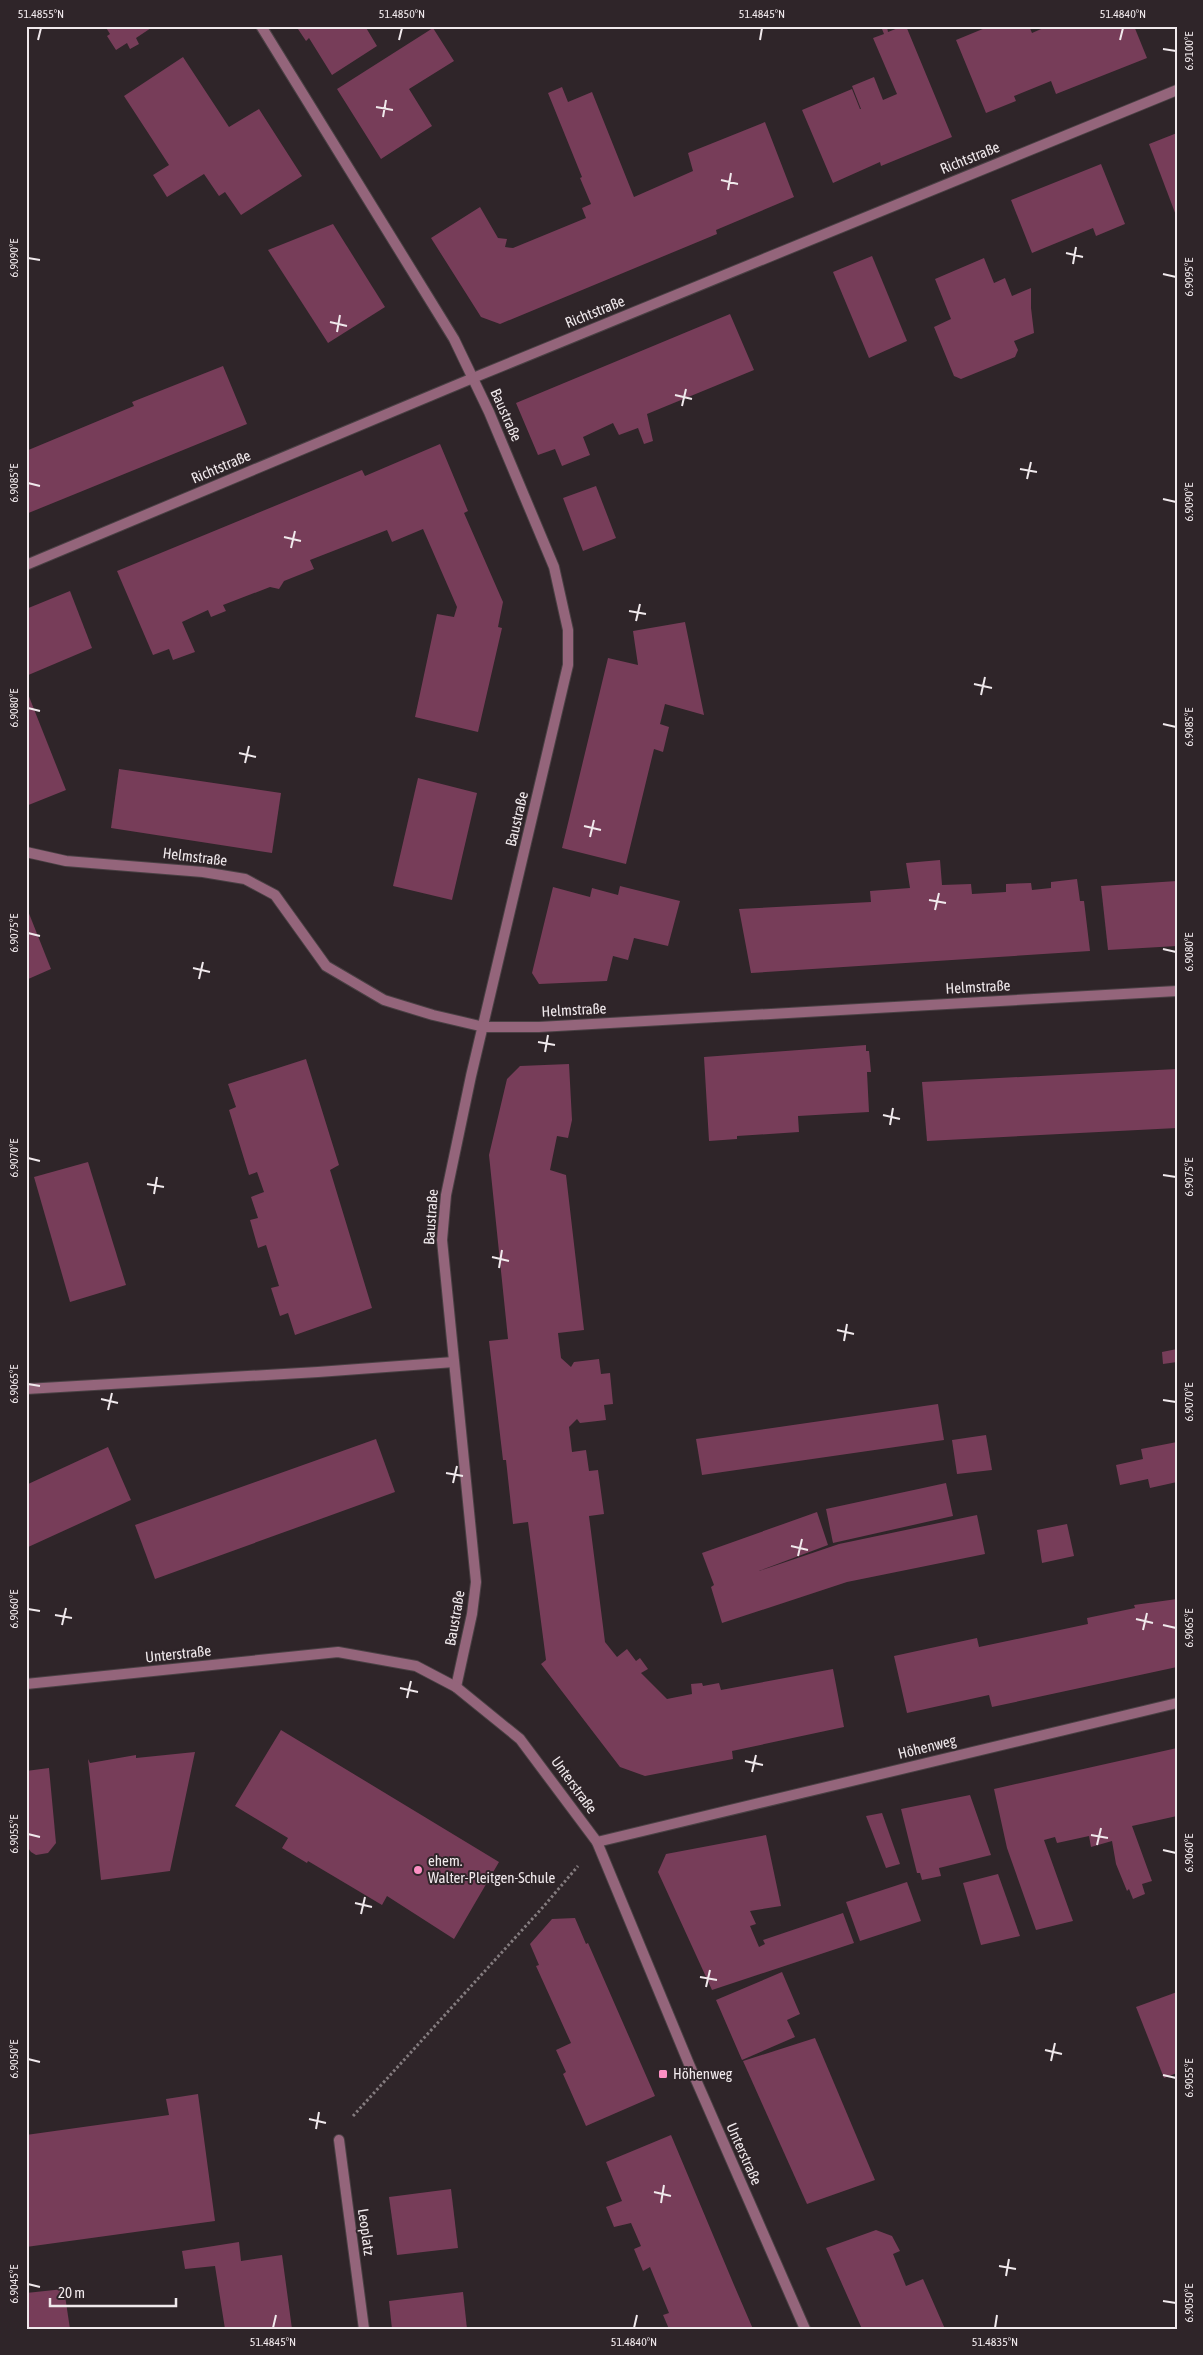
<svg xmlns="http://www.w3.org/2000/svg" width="1203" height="2355" font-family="'Asap Condensed',sans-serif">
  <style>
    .building { fill: #773d59 }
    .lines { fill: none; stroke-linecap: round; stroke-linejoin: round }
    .service-casing { stroke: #4a4044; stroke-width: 12 }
    .minor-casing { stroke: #4a4044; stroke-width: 12 }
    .tertiary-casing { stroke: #4a4044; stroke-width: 12 }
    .path { stroke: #847c7f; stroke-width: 3; stroke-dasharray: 2.5 2.5; stroke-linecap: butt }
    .service { stroke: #94657b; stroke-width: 10 }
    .minor { stroke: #94657b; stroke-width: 10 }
    .tertiary { stroke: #94657b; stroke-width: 10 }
    .ticks { fill: none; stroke: #f0e9ec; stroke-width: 2 }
    .poi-dot { fill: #fc8fc3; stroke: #2f2529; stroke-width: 2 }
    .labels { text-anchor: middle; stroke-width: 4; stroke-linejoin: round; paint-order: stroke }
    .street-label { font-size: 15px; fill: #f0e9ec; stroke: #2f2529 }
    .poi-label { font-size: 15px; fill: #f0e9ec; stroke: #2f2529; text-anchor: start }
    .neatline { fill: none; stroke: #f0e9ec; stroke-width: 2 }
    .ticks-label { font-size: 12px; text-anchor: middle; fill: #f0e9ec }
  </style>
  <rect width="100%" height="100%" fill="#2f2529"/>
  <!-- building -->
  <g class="building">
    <path d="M105,26H154L136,38L139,44L130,49L127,43L116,50L107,36L110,34Z"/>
    <path d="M296,26H365L377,46L332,75L309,38L306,41Z"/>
    <path d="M903,26H906L952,137L881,166L880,162L833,183L802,110L852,89L860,109H861L852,86L874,77L883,100L897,94L873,38L884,34L882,29L887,27L888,32Z"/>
    <path d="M990,26H1029L1032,33L1048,26H1134L1147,58L1056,94L1051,81L1014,96L1016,101L986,113L956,40Z"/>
    <path d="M433,28L454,61L409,89L432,126L381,159L337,89Z"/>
    <path d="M183,57L229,127L259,109L302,176L241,215L225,192L219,196L204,174L167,197L153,175L169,165L124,96Z"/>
    <path d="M562,87L568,102L592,92L634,197L693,171L688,153L765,122L794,197L716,230L717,234L500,324L481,317L431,238L480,207L498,238L507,239L505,247L513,248L586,218L582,208L591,204L580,178L582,177L548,93Z"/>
    <path d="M1177,133V218L1149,144Z"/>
    <path d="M1101,164L1125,224L1096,236L1093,228L1032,253L1011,200Z"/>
    <path d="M333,224L385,307L328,343L268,250Z"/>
    <path d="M872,256L907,341L869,358L833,272Z"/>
    <path d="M984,258L994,283L1005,278L1012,296L1031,288V308L1034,333L1014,341L1018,350L1015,357L961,379L954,376L934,327L951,319L935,279Z"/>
    <path d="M730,314L754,370L647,414L653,441L644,444L638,428L619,435L613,423L583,437L590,455L562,466L555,449L538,455L516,403Z"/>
    <path d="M223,366L247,424L26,514V451L134,406L132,402Z"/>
    <path d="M440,444L468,511L464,513L503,602L498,627L502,628L478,732L415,717L437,614L454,617L457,607L423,529L392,542L387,530L310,560L314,569L284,581L279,589L270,587L223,605L226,611L211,617L208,610L182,622L195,652L173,660L169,649L153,655L117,571L362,470L365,476Z"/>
    <path d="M596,486L616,538L583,551L563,498Z"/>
    <path d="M70,591L92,648L26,676V609Z"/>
    <path d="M685,622L704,715L665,704L660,724L669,727L663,752L654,749L626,864L562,848L608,658L638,665L633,631Z"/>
    <path d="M26,689L66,790L26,806Z"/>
    <path d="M119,769L281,793L272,853L111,828Z"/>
    <path d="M418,778L477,793L452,900L393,886Z"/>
    <path d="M940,860L942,885L971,884L972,894L1006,892V884L1031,883L1032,890L1051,888V882L1077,879L1080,901H1084L1090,951L751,973L739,909L871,902L870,891L910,888L906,863Z"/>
    <path d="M1177,881V946L1108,950L1101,886Z"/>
    <path d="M620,886L680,901L668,946L634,938L628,960L613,956L607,981L539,984L532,973L553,887L590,897L592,888L618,895Z"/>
    <path d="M26,906L51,969L26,980Z"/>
    <path d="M866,1045V1051H869L871,1072H867L869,1112L798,1116L799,1132L737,1136V1139L709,1141L704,1057Z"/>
    <path d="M306,1059L339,1165L330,1170L372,1308L295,1335L288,1313L280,1316L271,1288L279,1286L266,1245L258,1248L250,1220L258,1218L251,1197L264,1192L257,1172L249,1175L229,1110L236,1107L228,1084Z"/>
    <path d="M569,1064L572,1120L568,1138L557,1136L550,1170L566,1175L584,1330L558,1333L561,1358L571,1367L574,1362L599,1359L601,1374L610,1373L613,1404L604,1405L606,1420L580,1423L577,1419L569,1427L572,1452L586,1450L589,1471L598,1470L604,1514L589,1516L605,1642L617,1657L627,1649L636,1661L640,1658L648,1669L641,1673L667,1699L692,1694L691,1684L702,1683L703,1686L719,1683L721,1690L833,1669L844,1727L732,1751L733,1759L645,1776L620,1767L541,1664L546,1660L528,1522L513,1524L506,1460H503L489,1341L508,1339L489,1155L507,1079L520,1066Z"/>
    <path d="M1177,1069V1128L927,1141L922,1082Z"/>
    <path d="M88,1162L126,1285L70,1302L34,1177Z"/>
    <path d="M1177,1349V1362L1163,1364L1162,1352Z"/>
    <path d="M938,1404L944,1440L702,1475L696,1439Z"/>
    <path d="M986,1435L992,1470L957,1474L952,1440Z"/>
    <path d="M376,1439L395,1492L155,1579L135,1525Z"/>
    <path d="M1177,1442V1482L1150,1488L1148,1479L1120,1485L1116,1465L1143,1459L1141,1449Z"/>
    <path d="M108,1447L131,1500L26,1548V1485Z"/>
    <path d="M946,1483L953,1516L833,1543L826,1509Z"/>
    <path d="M817,1512L828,1545L759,1571L839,1544L977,1515L985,1554L847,1582L722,1623L711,1587L714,1585L702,1553Z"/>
    <path d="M1067,1524L1074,1556L1042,1563L1037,1530Z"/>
    <path d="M1177,1599V1667L992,1707L989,1695L907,1713L894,1656L977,1638L979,1647L1088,1624L1087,1618L1135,1608L1134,1605Z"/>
    <path d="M281,1730L499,1862L454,1939L387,1896L382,1905L308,1861L307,1863L282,1848L288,1838L235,1806Z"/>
    <path d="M1177,1748V1816L1132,1826L1152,1881L1142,1884L1145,1894L1133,1899L1129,1889L1127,1891L1116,1864L1112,1841L1091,1847L1089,1836L1057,1843L1055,1837L1044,1840L1073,1921L1036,1930L1007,1848L994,1789Z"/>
    <path d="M195,1752L170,1871L101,1880L88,1759L90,1763L136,1755V1758Z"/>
    <path d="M49,1768L56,1843L48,1853L36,1855L31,1852L26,1845V1771Z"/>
    <path d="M970,1795L991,1855L939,1868L941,1876L922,1880L920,1873H917L901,1809Z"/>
    <path d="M882,1813L900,1864L886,1868L866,1816Z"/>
    <path d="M766,1835L781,1906L750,1911L756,1924L750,1926L759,1947L765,1944L763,1940L843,1913L854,1943L712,1990L658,1872L666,1854Z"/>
    <path d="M998,1874L1020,1936L981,1945L963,1883Z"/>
    <path d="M907,1882L921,1921L860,1941L846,1902Z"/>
    <path d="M575,1918L586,1944L588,1943L655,2096L586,2126L563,2074L566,2072L556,2050L571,2043L536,1966L539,1965L530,1944L552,1919Z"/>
    <path d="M782,1972L800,2014L787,2020L795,2037L742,2060L716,2000Z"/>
    <path d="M1177,1992V2073L1164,2078L1136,2007Z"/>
    <path d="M815,2038L875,2180L807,2204L743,2061Z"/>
    <path d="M198,2094L215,2221L26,2247V2135L169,2115L166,2099Z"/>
    <path d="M671,2135L734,2285L753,2329H669L663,2315L669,2313L650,2267L643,2271L634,2249L641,2246L631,2223L614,2227L606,2207L622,2201L606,2162Z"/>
    <path d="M451,2189L458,2248L397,2255L389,2197Z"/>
    <path d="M876,2230L892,2236L900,2251L893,2254L906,2286L923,2279L945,2329H862L826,2248Z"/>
    <path d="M239,2242L241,2261L282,2255L292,2329H225L215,2266L185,2269L182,2251Z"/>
    <path d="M64,2289L70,2329H26V2293Z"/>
    <path d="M463,2292L467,2329H392L389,2301Z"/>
  </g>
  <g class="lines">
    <!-- service casing -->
    <g class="service-casing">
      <path id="service" d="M26,1389L318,1372L454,1362"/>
    </g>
    <!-- minor casing -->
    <g class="minor-casing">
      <g id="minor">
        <path d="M261,26L454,339L489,412L554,567L568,630V665L471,1076L446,1195L442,1240L476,1582L472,1614L456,1687"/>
        <path d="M26,565L473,378L1177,90"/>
        <path d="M26,852L66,861L203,872L245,879L275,895L326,966L384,1000L433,1015L484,1027H539L1177,991"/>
        <path d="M597,1842L1177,1703"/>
        <path d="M339,2140L364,2329"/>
      </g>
    </g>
    <!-- tertiary casing -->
    <g class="tertiary-casing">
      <path id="tertiary" d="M26,1684L338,1652L416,1666L456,1687L520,1739L597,1842L689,2064L805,2329"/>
    </g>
    <!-- path -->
    <path class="path" d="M353,2116L544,1906L578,1866"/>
    <!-- service -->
    <use href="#service" class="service"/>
    <!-- minor -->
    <use href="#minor" class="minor"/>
    <!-- tertiary -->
    <use href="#tertiary" class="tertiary"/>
  </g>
  <!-- ticks -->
  <path class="ticks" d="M38,40L41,28M399,40L402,28M760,40L762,28M1120,40L1123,28M1163,49L1176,51M376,107L393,110M383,117L386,100M721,180L738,184M728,190L731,173M1066,253L1083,257M28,258L40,260M1073,264L1076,247M1163,274L1176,277M330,322L347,326M337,332L340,315M675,395L692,399M682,406L686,389M1020,469L1037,472M1027,479L1031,462M28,483L40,486M1163,499L1176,502M284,537L301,541M291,548L295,531M629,611L646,614M636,621L640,604M974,684L992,688M981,695L985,677M28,708L40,711M1163,724L1176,727M239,753L256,757M245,763L249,746M584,826L601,830M590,837L594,820M929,900L946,903M935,910L939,893M28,933L40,936M1163,949L1176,952M193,968L210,972M199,979L203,962M538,1042L555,1045M545,1052L548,1035M883,1115L900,1119M890,1125L893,1108M28,1158L40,1161M1163,1175L1176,1177M147,1184L164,1187M154,1194L157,1177M492,1257L509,1261M499,1268L502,1250M837,1330L854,1334M844,1341L847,1324M28,1384L40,1386M101,1399L118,1403M1163,1400L1176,1402M108,1410L112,1393M446,1473L463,1476M453,1483L457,1466M791,1546L808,1550M798,1556L802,1539M28,1609L40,1611M55,1615L72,1618M1136,1619L1153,1623M62,1625L66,1608M1163,1625L1176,1628M1143,1630L1147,1613M400,1688L418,1692M407,1698L411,1681M745,1761L763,1765M752,1772L756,1755M28,1834L40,1837M1091,1835L1108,1838M1097,1845L1101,1828M1163,1850L1176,1853M355,1903L372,1907M361,1914L365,1897M700,1977L717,1980M706,1987L710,1970M1045,2050L1062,2054M28,2059L40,2062M1051,2061L1055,2043M1163,2075L1176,2078M309,2119L326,2123M316,2129L319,2112M654,2192L671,2196M661,2203L664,2185M999,2266L1016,2269M1006,2276L1009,2259M28,2284L40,2287M1163,2301L1176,2303M273,2328L276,2315M634,2328L637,2315M995,2328L997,2315"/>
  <!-- markers -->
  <g class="poi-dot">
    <circle cx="418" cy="1870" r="5"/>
    <rect x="658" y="2069" width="10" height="10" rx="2.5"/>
  </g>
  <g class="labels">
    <!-- street labels -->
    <g class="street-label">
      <text transform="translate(970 158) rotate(-22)" y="5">Richtstraße</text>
      <text transform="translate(595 312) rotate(-22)" y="5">Richtstraße</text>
      <text transform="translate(506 415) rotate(66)" y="5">Baustraße</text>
      <text transform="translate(221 467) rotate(-23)" y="5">Richtstraße</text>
      <text transform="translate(517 819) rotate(-77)" y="5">Baustraße</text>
      <text transform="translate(195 857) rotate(7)" y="5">Helmstraße</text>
      <text transform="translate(978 987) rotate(-3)" y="5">Helmstraße</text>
      <text transform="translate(574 1010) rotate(-3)" y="5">Helmstraße</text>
      <text transform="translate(431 1217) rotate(-86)" y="5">Baustraße</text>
      <text transform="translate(455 1618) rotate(-80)" y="5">Baustraße</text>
      <text transform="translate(178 1654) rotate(-6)" y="5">Unterstraße</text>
      <text transform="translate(927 1747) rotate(-14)" y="5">Höhenweg</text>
      <text transform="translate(574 1785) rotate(54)" y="5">Unterstraße</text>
      <text transform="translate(744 2154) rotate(66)" y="5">Unterstraße</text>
      <text transform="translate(366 2232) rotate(82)" y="5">Leoplatz</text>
    </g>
    <!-- poi labels -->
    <g class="poi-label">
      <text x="428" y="1866">ehem.<tspan x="428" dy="17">Walter-Pleitgen-Schule</tspan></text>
      <text x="673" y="2079">Höhenweg</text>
    </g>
  </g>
  <!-- border -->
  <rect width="1203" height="2355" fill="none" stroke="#2f2529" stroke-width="55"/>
  <!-- scale -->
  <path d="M50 2298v8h126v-8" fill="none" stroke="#f0e9ec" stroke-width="2.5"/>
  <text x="58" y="2298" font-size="15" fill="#f0e9ec" stroke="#2f2529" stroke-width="4" paint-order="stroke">20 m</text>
  <rect x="28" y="28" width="1148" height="2300" class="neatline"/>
  <g class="ticks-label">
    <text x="41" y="18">51.4855°N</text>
    <text x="402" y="18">51.4850°N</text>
    <text x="762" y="18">51.4845°N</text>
    <text x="1123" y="18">51.4840°N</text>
    <text transform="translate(1189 51) rotate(-90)" y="4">6.9100°E</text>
    <text transform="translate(14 258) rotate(-90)" y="4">6.9090°E</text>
    <text transform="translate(1189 277) rotate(-90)" y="4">6.9095°E</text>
    <text transform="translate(14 483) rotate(-90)" y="4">6.9085°E</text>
    <text transform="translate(1189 502) rotate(-90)" y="4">6.9090°E</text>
    <text transform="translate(14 708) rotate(-90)" y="4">6.9080°E</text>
    <text transform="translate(1189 727) rotate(-90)" y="4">6.9085°E</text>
    <text transform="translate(14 933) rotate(-90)" y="4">6.9075°E</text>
    <text transform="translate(1189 952) rotate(-90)" y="4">6.9080°E</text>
    <text transform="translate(14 1158) rotate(-90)" y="4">6.9070°E</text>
    <text transform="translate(1189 1177) rotate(-90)" y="4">6.9075°E</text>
    <text transform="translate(14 1384) rotate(-90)" y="4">6.9065°E</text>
    <text transform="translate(1189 1402) rotate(-90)" y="4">6.9070°E</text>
    <text transform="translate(14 1609) rotate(-90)" y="4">6.9060°E</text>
    <text transform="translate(1189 1628) rotate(-90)" y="4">6.9065°E</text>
    <text transform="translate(14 1834) rotate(-90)" y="4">6.9055°E</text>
    <text transform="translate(1189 1853) rotate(-90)" y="4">6.9060°E</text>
    <text transform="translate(14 2059) rotate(-90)" y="4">6.9050°E</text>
    <text transform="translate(1189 2078) rotate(-90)" y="4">6.9055°E</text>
    <text transform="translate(14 2284) rotate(-90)" y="4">6.9045°E</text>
    <text transform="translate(1189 2303) rotate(-90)" y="4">6.9050°E</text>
    <text x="273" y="2346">51.4845°N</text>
    <text x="634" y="2346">51.4840°N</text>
    <text x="995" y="2346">51.4835°N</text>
  </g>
</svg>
